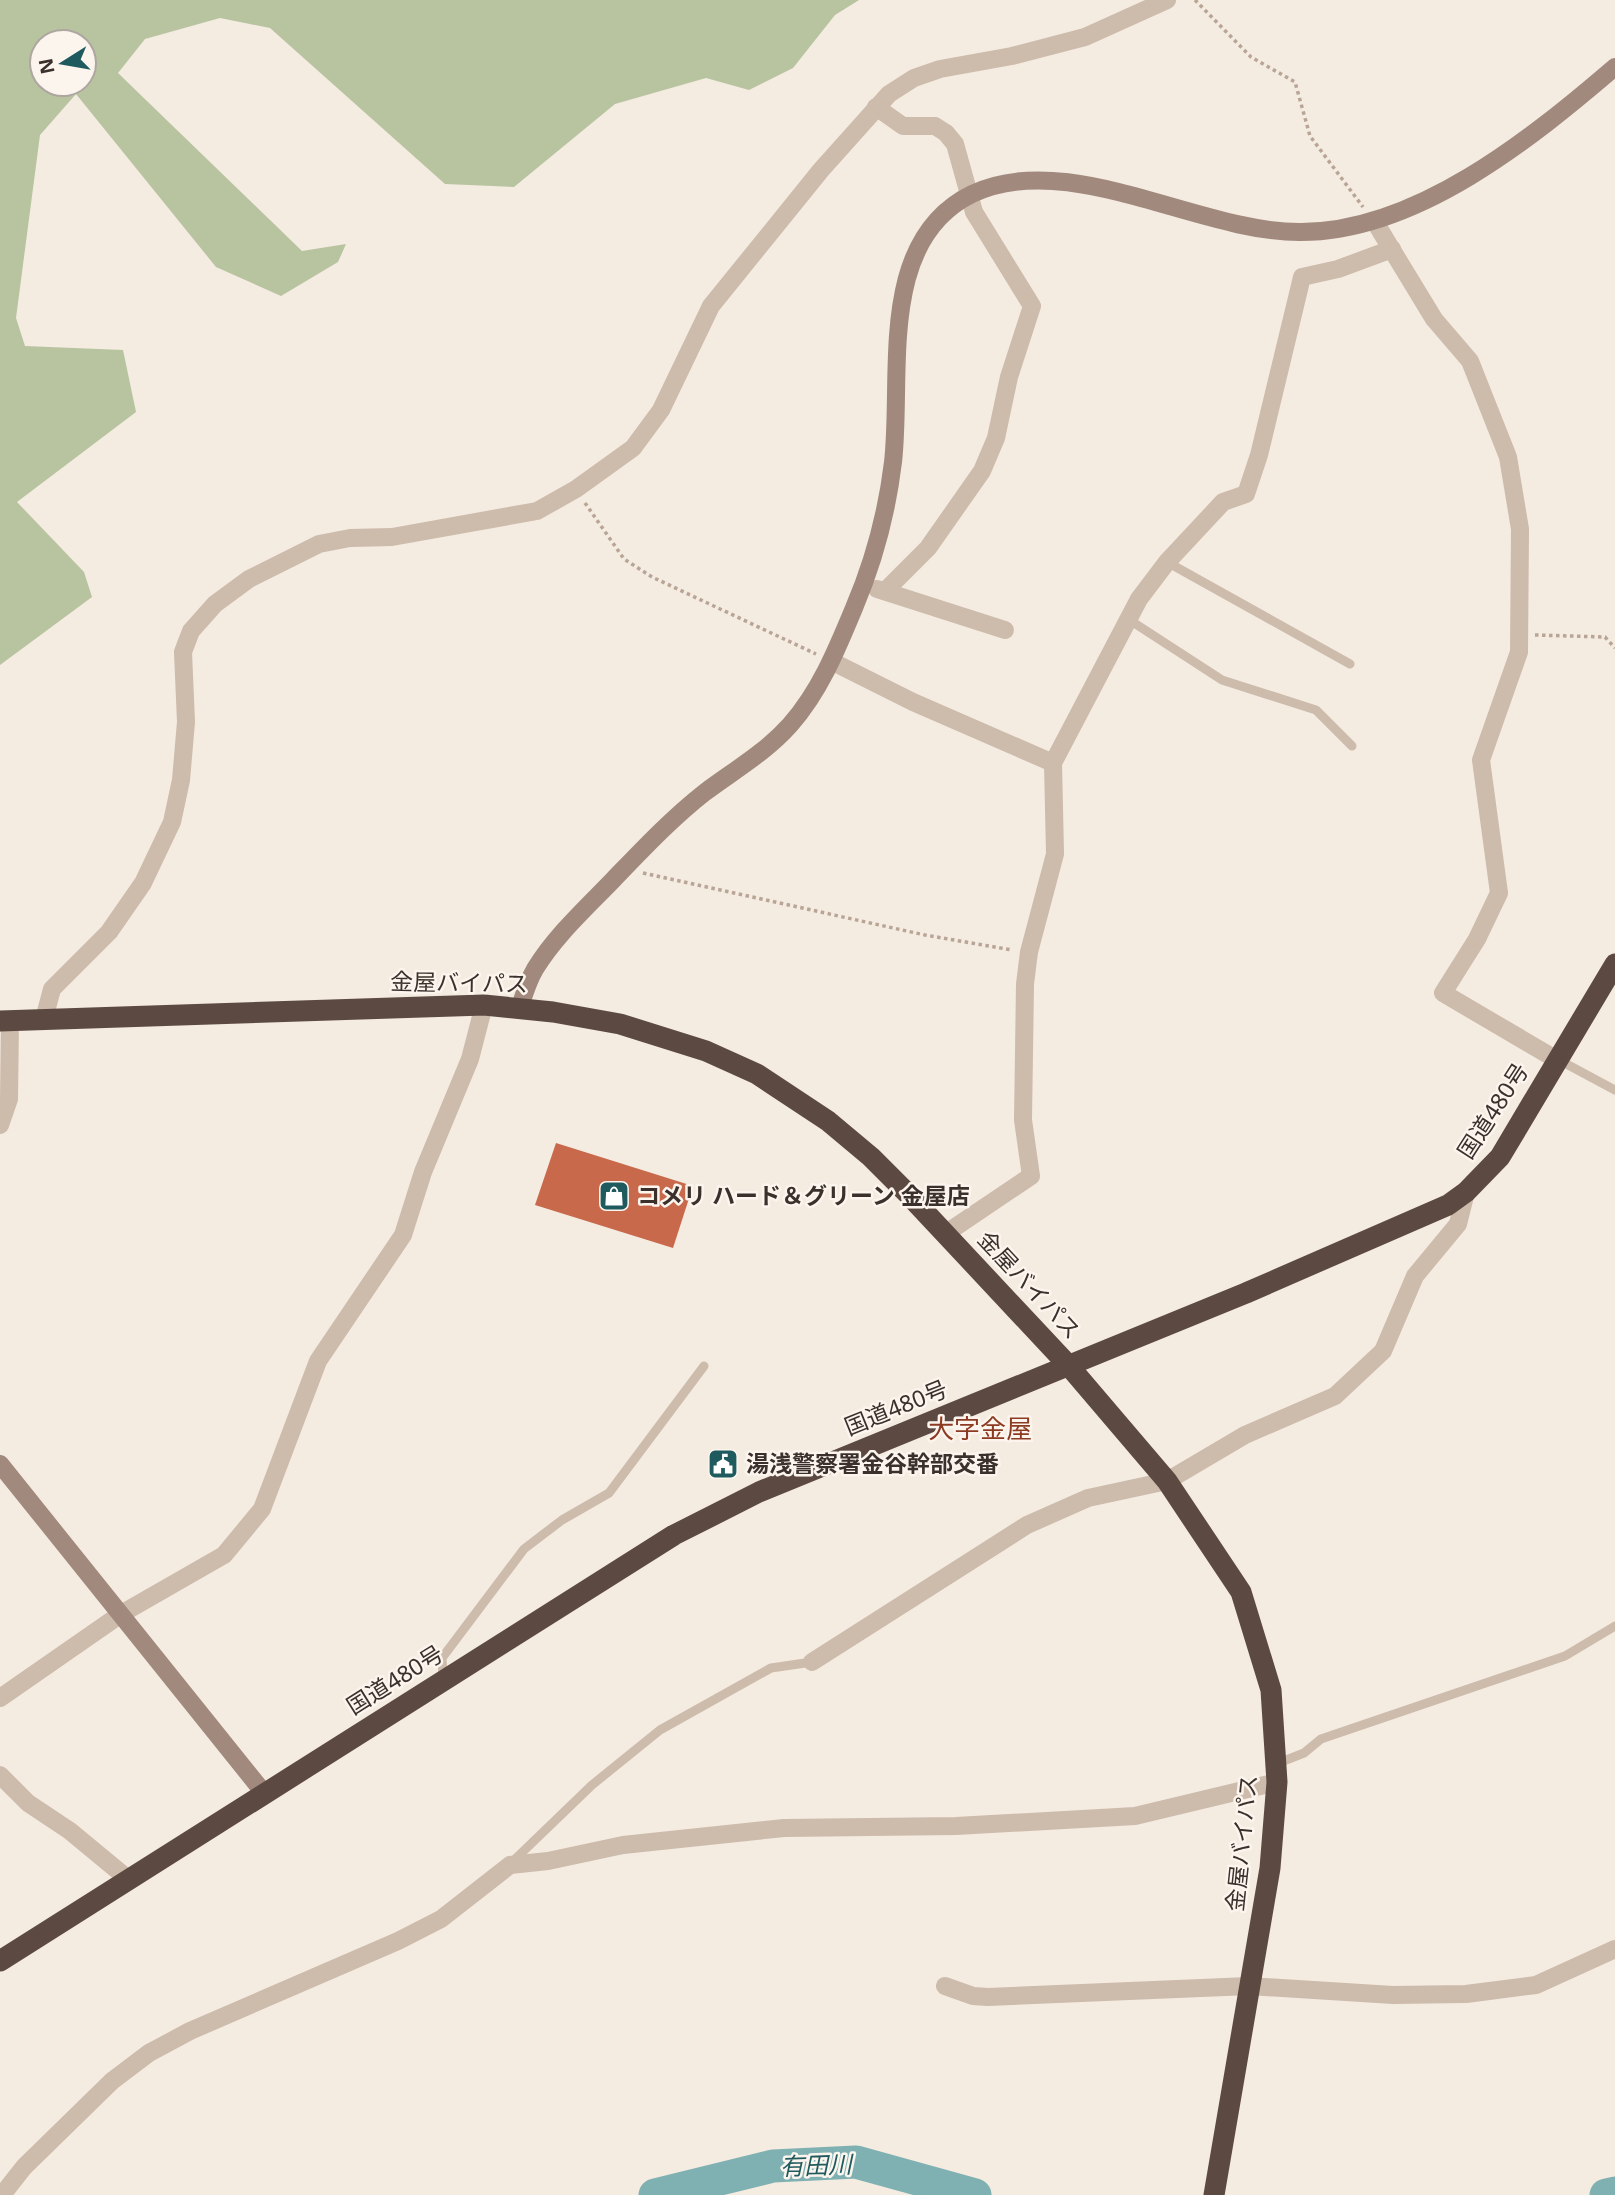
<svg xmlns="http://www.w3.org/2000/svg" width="1615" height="2195" font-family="'Noto Sans','Noto Sans JP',sans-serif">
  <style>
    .green { fill: #b8c4a0; fill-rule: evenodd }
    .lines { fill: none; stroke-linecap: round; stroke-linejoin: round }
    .river { stroke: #7fb0b2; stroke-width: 33 }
    .building { fill: #c8694b }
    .path { stroke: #b9a596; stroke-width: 3.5; stroke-dasharray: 3.5 3.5; stroke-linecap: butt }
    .lane { stroke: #cdbbac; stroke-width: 9 }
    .street { stroke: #cdbbac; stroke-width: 18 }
    .secondary { stroke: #a18a7d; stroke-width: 18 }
    .highway { stroke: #5c4a42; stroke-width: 21 }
    .labels { text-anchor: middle; stroke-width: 5; stroke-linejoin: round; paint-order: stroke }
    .street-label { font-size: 23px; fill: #3b302b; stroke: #fbf5ee }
    .poi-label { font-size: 23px; font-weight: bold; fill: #3b302b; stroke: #fbf5ee; text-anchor: start }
    .water-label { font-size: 24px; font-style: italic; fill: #1f5a5e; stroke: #fbf5ee }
    .quarter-label { font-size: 26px; fill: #8c3b22; stroke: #fbf5ee }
  </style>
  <rect width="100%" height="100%" fill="#f4ebe1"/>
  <!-- green -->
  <path class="green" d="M0,0H859L835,15L793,68L749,90L706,78L615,104L514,187L445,184L270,28L220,18L145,39L118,73L302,251L346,244L338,262L281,296L216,267L76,94L40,135L16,318L25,346L123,350L136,412L17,502L84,572L92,597L0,665ZM42,42H84V84H42Z"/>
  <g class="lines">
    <!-- river -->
    <g class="river">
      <path d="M655,2195L773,2166L856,2162L975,2195"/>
      <path d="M1606,2195L1615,2193"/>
    </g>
  </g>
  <!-- building -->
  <path class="building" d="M556,1143L693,1186L673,1248L535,1205Z"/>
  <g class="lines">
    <!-- path -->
    <g class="path">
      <path d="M1195,0L1251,57L1295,82L1310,136L1363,207"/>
      <path d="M585,503L624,559L652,577L816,654"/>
      <path d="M1535,635L1605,637L1615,648"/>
      <path d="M643,873L925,935L1012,950"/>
    </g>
    <!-- lane -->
    <g class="lane">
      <path d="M1167,562L1350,664"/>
      <path d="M1128,619L1222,680L1316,710L1352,746"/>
      <path d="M1559,1060L1615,1090"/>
      <path d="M443,1679L442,1658L524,1549L562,1520L609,1493L704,1366"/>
      <path d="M1276,1764L1304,1753L1321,1739L1565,1656L1615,1626"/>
      <path d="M511,1863L592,1785L660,1730L771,1668L812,1662"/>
    </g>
    <!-- street -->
    <g class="street">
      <path d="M876,107L903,126H935L946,133L955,144L974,212L1032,306L1009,377L996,438L982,471L928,548L885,591"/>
      <path d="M1375,222L1434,319L1470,361L1508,457L1520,529L1519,652L1481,760L1499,893L1477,939L1443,993L1557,1060"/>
      <path d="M877,589L1005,630"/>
      <path d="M831,661L913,702L1053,763"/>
      <path d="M44,1019L52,989L109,932L143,883L172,822L181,780L186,722L183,652L191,631L215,604L249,579L319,544L350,538L392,537L537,511L576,489L633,448L661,410L711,306L821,170L889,94L914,78L940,69L1012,56L1085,37L1167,0"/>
      <path d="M0,1125L9,1099L10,1020"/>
      <path d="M945,1234L1031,1176L1023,1120L1025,984L1029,952L1055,854L1053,763L1139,599L1167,562L1223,502L1246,494L1259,455L1302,277L1338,269L1392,249"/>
      <path d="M812,1662L1027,1525L1088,1498L1167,1481L1245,1435L1335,1396L1383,1351L1415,1276L1458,1224L1466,1192"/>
      <path d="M0,1698L121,1614L224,1555L262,1509L318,1361L403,1235L423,1172L470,1059L484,1005"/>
      <path d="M0,1775L28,1803L70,1831L128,1879"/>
      <path d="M945,1986L973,1996L988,1997L1249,1986L1393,1995L1466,1994L1536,1985L1615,1949"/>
      <path d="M2,2195L24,2167L112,2081L149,2053L190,2031L398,1941L441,1919L510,1865L548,1861L623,1845L784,1828L956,1826L1135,1816L1277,1782"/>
    </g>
    <!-- secondary -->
    <g class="secondary">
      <path d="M520,1007C524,994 528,981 535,969C556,935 586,908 613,880C642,850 671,819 704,793C733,771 765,753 790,725C820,691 837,649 854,608C874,561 887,512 893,462C903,375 876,241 972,194C1068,148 1199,233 1301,232C1416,232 1531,139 1615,67"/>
      <path d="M0,1464L264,1793"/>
    </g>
    <!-- highway -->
    <g class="highway">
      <path d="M0,1021L484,1005L553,1012L620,1024L706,1051L757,1074L828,1121L871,1157L908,1194L1069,1366L1167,1481L1241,1592L1271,1690L1277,1782L1270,1868L1214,2195"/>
      <path d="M0,1961L674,1535L759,1492L1246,1293L1448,1205L1466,1192L1500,1157L1615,964"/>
    </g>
  </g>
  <!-- icons -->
  <defs>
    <g id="shop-square" transform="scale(1.575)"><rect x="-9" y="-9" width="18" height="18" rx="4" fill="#1f5a5e" stroke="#fbf5ee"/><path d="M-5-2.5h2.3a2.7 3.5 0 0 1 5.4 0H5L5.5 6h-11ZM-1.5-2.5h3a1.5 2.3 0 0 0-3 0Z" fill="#fff"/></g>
    <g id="civic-square" transform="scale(1.575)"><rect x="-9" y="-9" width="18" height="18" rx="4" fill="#1f5a5e" stroke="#fbf5ee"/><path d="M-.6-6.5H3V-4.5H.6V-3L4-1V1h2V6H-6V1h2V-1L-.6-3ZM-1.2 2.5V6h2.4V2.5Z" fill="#fff"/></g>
  </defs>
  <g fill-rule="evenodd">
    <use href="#shop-square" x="614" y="1196"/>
    <use href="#civic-square" x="723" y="1464"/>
  </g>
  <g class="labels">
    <!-- street labels -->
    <g class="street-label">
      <text transform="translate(459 983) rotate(1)" y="8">金屋バイパス</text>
      <text transform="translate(1493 1111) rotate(-57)" y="8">国道480号</text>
      <text transform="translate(1029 1285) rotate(47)" y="8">金屋バイパス</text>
      <text transform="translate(896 1408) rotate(-22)" y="8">国道480号</text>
      <text transform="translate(395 1680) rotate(-32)" y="8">国道480号</text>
      <text transform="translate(1242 1843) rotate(-84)" y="8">金屋バイパス</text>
    </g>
    <!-- poi labels -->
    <g class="poi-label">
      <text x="637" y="1204">コメリ ハード＆グリーン 金屋店</text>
      <text x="746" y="1472">湯浅警察署金谷幹部交番</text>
    </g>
    <!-- water labels -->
    <g class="water-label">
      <text transform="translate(816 2166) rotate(-2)" y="8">有田川</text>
    </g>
    <!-- quarter labels -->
    <g class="quarter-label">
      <text x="980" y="1438">大字金屋</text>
    </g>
  </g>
  <!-- north arrow -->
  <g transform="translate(63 63) rotate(259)"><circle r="33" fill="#fbf5ee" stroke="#aea6a0" stroke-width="2"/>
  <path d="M0-5L12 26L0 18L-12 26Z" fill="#1f5a5e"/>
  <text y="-10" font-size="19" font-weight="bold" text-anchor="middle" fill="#3b302b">N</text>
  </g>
</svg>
